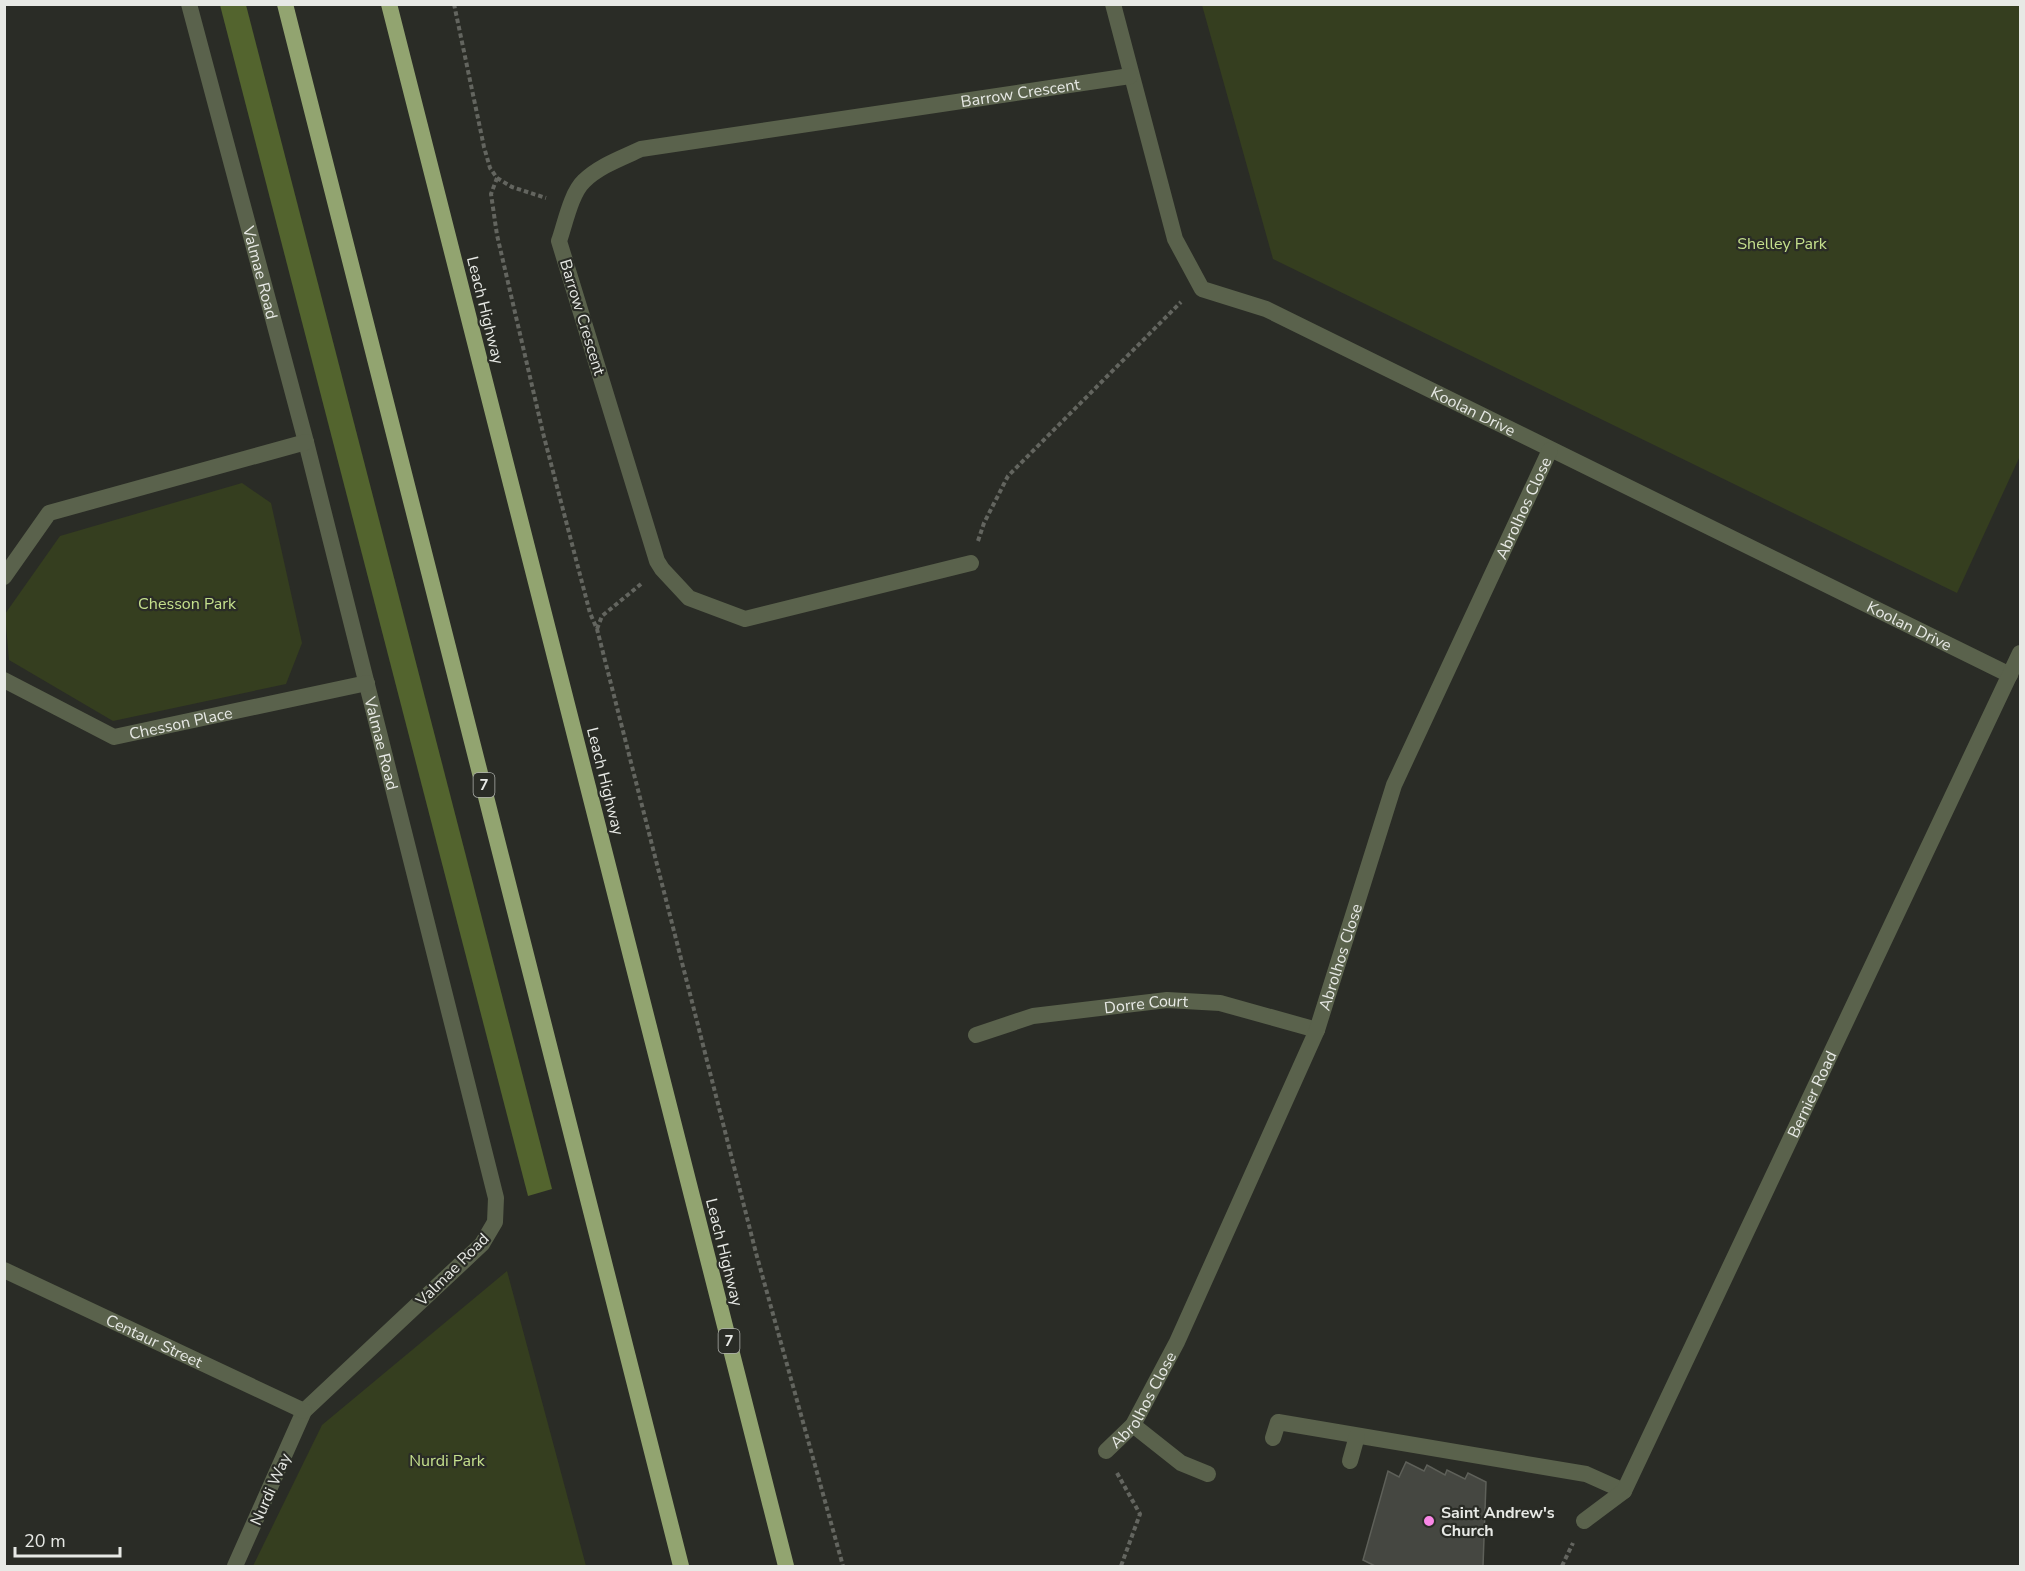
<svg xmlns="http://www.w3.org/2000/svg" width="2025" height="1571" font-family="'Nunito Sans',sans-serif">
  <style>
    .green { fill: #353e1f }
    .forest { fill: #53642e }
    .building { fill: #454741; stroke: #5e6059; stroke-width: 1.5 }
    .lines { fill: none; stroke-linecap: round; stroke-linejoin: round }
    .path { stroke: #63655f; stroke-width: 4; stroke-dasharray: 4.5 3; stroke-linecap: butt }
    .service { stroke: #5a624c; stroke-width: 16 }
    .minor { stroke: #5a624c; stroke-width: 16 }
    .trunk { stroke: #92a470; stroke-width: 16 }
    .poi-dot { fill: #fa87e7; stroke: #2a2c26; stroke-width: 2 }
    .labels { text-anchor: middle; stroke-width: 4.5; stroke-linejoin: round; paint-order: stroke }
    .shield { fill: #2a2c26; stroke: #aeb0ac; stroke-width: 1.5 }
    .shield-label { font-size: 15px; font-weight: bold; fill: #e7e9e5 }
    .street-label { font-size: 16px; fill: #e7e9e5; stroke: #2a2c26 }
    .park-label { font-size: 16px; fill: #c5e08d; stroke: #2a2c26 }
    .poi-label { font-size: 16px; font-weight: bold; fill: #e7e9e5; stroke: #2a2c26; text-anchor: start }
  </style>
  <rect width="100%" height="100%" fill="#2a2c26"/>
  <!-- green -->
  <g class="green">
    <path d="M1202,5H2020V456L1957,593L1273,259Z"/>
    <path d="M242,483L271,503L302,643L286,684L113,721L9,660L5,614L60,536Z"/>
    <path d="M507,1271L586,1566H253L322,1425Z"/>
  </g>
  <!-- forest -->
  <path class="forest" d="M220,5H246L552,1189L528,1196Z"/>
  <!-- building -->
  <path class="building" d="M1406,1462L1424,1471L1427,1465L1445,1475L1447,1470L1465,1479L1468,1473L1486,1482L1483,1566H1375L1363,1560L1388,1471L1399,1477Z"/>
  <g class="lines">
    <!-- path -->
    <g class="path">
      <path d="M454,4L484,147L490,168L497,178L491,194L497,235L543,433L590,613L597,629L756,1253L843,1566"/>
      <path d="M497,178L512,187L546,198"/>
      <path d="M978,541L984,523L1008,476L1181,302"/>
      <path d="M597,629L602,616L641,584"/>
      <path d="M1117,1473L1140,1514L1121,1566"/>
      <path d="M1562,1566L1573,1543"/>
    </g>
    <!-- service -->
    <g class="service">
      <path d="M1133,1425L1181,1463L1208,1474"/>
      <path d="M1273,1438L1278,1422L1586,1474L1624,1491"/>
      <path d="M1350,1461L1357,1436"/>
    </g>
    <!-- minor -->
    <g class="minor">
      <path id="s1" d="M189,4L306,442L496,1198L495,1222L482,1244L304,1411L235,1566"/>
      <path id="s2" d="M1113,4L1175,239L1202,289L1266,309L2010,675"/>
      <path id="s3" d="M971,563L745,619L689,598L662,569L657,561L559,241C565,224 571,193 584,181C599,166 622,158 641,149L1130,76"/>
      <path d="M4,577L49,513L306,442"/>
      <path id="s4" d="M4,680L114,737L367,683"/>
      <path id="s5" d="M976,1035L1033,1016L1167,1000L1220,1003L1317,1030"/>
      <path id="s6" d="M4,1270L304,1411"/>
      <path id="s7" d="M1106,1451L1133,1425L1177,1342L1317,1030L1394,785L1550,450"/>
      <path id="s8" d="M1584,1521L1624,1491L2020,653"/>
    </g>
    <!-- trunk -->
    <g class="trunk">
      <path d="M285,4L681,1566"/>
      <path d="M389,4L786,1566"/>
    </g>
  </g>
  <!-- markers -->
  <circle class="poi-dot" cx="1429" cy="1521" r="6"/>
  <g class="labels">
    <!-- shield labels -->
    <g class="shield">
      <rect x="473.5" y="773" width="21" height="24" rx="4.5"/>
      <rect x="718.5" y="1329" width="21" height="24" rx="4.5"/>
    </g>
    <g class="shield-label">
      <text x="484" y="790">7</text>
      <text x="729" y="1346">7</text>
    </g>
    <!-- street labels -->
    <g class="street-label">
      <text dy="6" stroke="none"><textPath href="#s3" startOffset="1191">Barrow Crescent</textPath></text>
      <text dy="6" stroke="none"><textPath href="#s1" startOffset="278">Valmae Road</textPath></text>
      <text transform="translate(486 310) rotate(76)" y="6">Leach Highway</text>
      <text transform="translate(583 317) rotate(73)" y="6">Barrow Crescent</text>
      <text dy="6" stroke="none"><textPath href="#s2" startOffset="598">Koolan Drive</textPath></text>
      <text dy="6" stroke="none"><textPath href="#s7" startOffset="1036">Abrolhos Close</textPath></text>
      <text dy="6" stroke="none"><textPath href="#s2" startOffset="1084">Koolan Drive</textPath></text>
      <text dy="6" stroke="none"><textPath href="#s4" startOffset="192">Chesson Place</textPath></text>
      <text dy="6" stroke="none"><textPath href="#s1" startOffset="764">Valmae Road</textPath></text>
      <text transform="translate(606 781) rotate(76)" y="6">Leach Highway</text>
      <text dy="6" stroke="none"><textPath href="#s7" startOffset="550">Abrolhos Close</textPath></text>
      <text dy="6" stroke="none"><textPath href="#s5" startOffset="174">Dorre Court</textPath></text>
      <text dy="6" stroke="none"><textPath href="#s8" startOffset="489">Bernier Road</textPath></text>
      <text transform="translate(725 1252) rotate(76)" y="6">Leach Highway</text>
      <text transform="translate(452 1269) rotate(-45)" y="6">Valmae Road</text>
      <text dy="6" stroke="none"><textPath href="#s6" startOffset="166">Centaur Street</textPath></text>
      <text dy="6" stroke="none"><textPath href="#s7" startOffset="64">Abrolhos Close</textPath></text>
      <text transform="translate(270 1489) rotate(-66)" y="6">Nurdi Way</text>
    </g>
    <!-- park labels -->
    <g class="park-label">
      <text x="1782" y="249">Shelley Park</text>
      <text x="187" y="609">Chesson Park</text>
      <text x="447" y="1466">Nurdi Park</text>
    </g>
    <!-- poi labels -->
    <g class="poi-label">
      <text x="1441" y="1518">Saint Andrew's<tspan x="1441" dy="18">Church</tspan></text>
    </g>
  </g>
  <!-- border -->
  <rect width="2025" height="1571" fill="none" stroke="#e7e9e5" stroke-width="12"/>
  <!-- scale -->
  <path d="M15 1547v9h105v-9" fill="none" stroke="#e7e9e5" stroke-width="3"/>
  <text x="24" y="1547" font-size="18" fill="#e7e9e5" stroke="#2a2c26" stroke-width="4.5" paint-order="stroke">20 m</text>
</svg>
